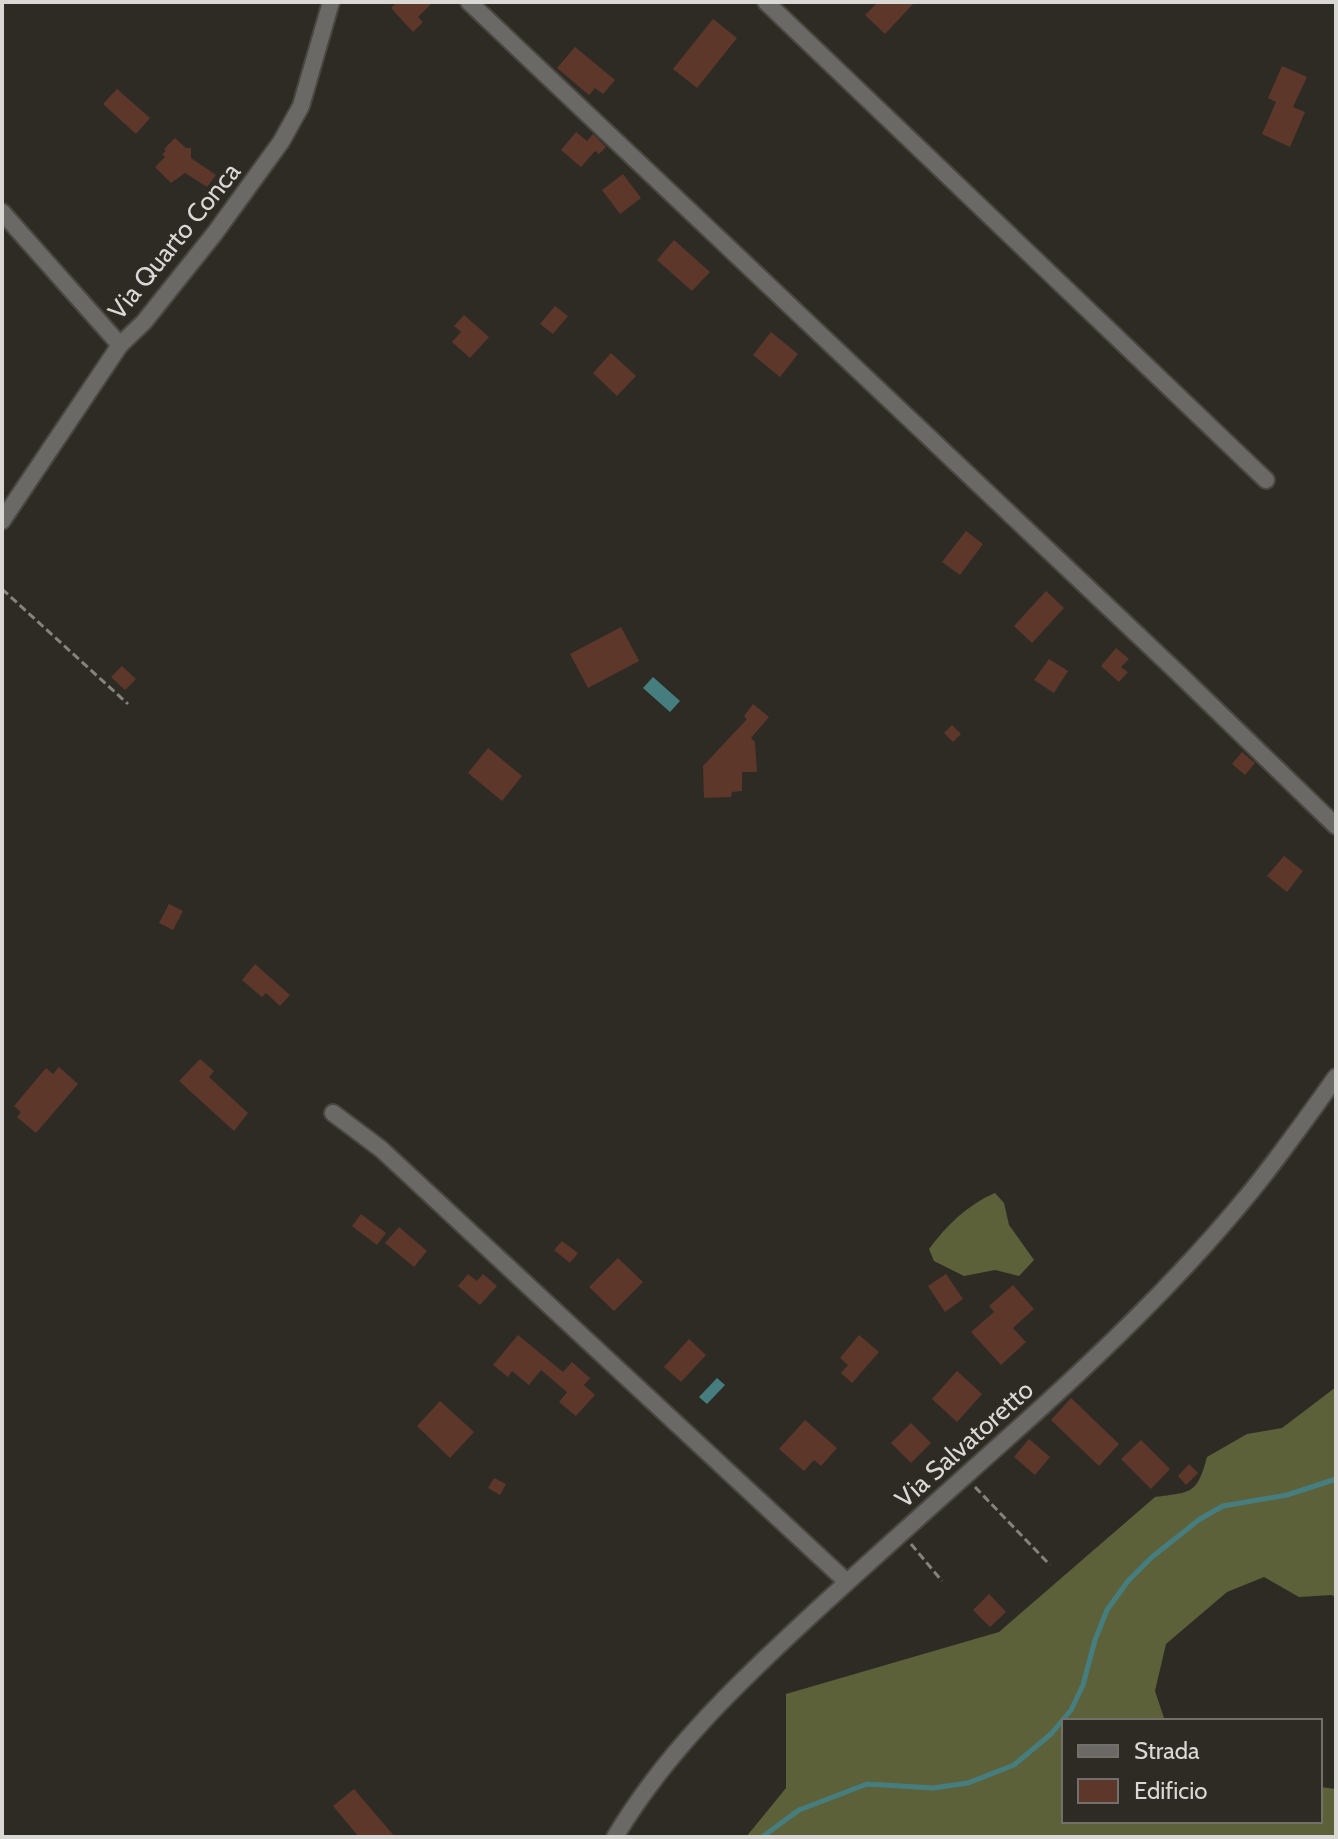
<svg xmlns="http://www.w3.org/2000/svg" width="1338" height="1839" font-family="Cabin,sans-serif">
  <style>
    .forest { fill: #5c613a }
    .water { fill: #467e80 }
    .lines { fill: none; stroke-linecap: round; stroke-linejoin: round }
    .stream { stroke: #467e80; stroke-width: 5 }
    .building { fill: #5d372a }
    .minor-casing { stroke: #4a4741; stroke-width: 20 }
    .path { stroke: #86837e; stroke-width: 3; stroke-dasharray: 8 4; stroke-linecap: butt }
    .minor { stroke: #6b6966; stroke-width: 16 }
    .labels { text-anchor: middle; stroke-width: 6; stroke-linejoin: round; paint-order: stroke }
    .street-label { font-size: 26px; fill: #dad8d4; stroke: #2e2b25 }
  </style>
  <rect width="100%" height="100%" fill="#2e2b25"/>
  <!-- forest -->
  <g class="forest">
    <path d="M995,1193L1004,1203L1009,1225L1034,1260L1019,1276L995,1270L964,1276L934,1261L929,1249C947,1225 967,1205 995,1193Z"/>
    <path d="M1336,1387V1598L1332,1595L1299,1597L1264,1577L1227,1592L1166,1644L1155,1691L1165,1721H1064V1821H1320V1787L1336,1789V1837H746L786,1788V1694L999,1632L1155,1497C1191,1492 1197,1495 1207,1457L1247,1434L1282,1428Z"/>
  </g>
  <!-- water -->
  <g class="water">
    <path d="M653,677L680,701L670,712L643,688Z"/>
    <path d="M717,1378L725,1385L707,1404L699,1397Z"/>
  </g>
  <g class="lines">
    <!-- stream -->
    <path class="stream" d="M762,1837L799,1810L867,1784L933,1788L968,1783L1014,1765L1051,1734L1071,1710L1083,1685L1095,1640L1107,1610L1128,1581L1152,1557L1200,1519L1223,1506L1287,1495L1336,1479"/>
  </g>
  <!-- building -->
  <g class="building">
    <path d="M397,2H433L418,17L423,22L413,32L391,8Z"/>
    <path d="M878,2H915L885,34L865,15Z"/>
    <path d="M713,19L737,38L697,88L673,69Z"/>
    <path d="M575,47L615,80L603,94L595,88L589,95L557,68Z"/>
    <path d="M1282,66L1307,77L1293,107L1305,112L1290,147L1262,134L1276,102L1268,98Z"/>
    <path d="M117,89L150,118L136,134L103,104Z"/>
    <path d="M576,132L587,141L593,134L606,147L599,154L595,151L581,167L561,150Z"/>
    <path d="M175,138L186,148H191V158L216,175L207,187L185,173L171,183L155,167L165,157L162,154L166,151L164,149Z"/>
    <path d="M623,174L641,198L620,214L602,190Z"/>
    <path d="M674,240L710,272L692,291L657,260Z"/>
    <path d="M555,306L568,316L553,334L540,324Z"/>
    <path d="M464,315L489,337L470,358L452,342L461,332L454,326Z"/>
    <path d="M771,332L798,354L780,377L753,355Z"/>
    <path d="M611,353L636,376L617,396L593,373Z"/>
    <path d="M966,531L983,544L960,575L942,562Z"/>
    <path d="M1046,591L1064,608L1032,643L1014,626Z"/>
    <path d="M621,627L639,661L588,688L570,654Z"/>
    <path d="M1116,648L1129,659L1121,667L1128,672L1119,682L1101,666Z"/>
    <path d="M1049,659L1068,671L1054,693L1034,680Z"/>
    <path d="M122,666L136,679L125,690L111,677Z"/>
    <path d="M753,704L769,717L751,738L755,742L757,772H742V791L732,792L731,797L704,798L703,766L747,719L744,716Z"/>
    <path d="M952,725L961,734L953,742L944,733Z"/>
    <path d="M488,748L522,776L502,801L468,773Z"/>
    <path d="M1242,752L1255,763L1245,775L1232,764Z"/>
    <path d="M1284,856L1303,871L1287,892L1267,876Z"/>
    <path d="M169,904L183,911L173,930L159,923Z"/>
    <path d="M255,964L290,995L280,1006L266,993L262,997L242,980Z"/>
    <path d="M200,1059L214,1071L209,1077L248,1113L234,1131L179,1081Z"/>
    <path d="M59,1067L78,1084L36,1133L17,1117L21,1112L14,1106L46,1068L53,1074Z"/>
    <path d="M361,1214L386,1233L377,1245L352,1226Z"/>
    <path d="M399,1227L427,1251L414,1267L385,1243Z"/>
    <path d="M562,1241L578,1253L570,1263L554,1250Z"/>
    <path d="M618,1258L643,1282L614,1311L589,1287Z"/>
    <path d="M468,1274L477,1281L483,1274L497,1286L480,1305L458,1286Z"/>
    <path d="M946,1274L963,1299L945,1312L928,1286Z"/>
    <path d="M1013,1285L1034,1309L1013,1328L1026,1342L1001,1365L971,1332L994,1312L989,1306Z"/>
    <path d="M518,1335L563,1372L572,1362L590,1378L584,1385L595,1395L576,1416L559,1402L567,1392L541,1370L529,1385L512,1371L508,1377L493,1365Z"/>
    <path d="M859,1335L879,1352L852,1383L841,1373L848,1365L840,1358Z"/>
    <path d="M689,1339L706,1355L681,1382L664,1367Z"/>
    <path d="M957,1371L982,1394L957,1422L932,1399Z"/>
    <path d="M1071,1398L1119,1444L1099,1466L1051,1420Z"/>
    <path d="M440,1401L474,1432L450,1458L417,1426Z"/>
    <path d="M805,1420L837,1448L821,1466L814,1460L804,1471L779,1449Z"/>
    <path d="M911,1423L931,1443L911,1463L891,1443Z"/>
    <path d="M1029,1439L1050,1457L1035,1475L1014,1457Z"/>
    <path d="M1141,1440L1170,1469L1151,1489L1121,1459Z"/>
    <path d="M1189,1464L1198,1473L1186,1485L1178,1476Z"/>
    <path d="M494,1478L506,1484L500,1495L488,1488Z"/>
    <path d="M989,1594L1006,1612L990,1627L973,1610Z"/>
    <path d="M354,1789L395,1837H359L333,1806Z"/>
  </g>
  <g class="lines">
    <!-- minor casing -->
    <g class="minor-casing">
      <g id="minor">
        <path d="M469,2L1177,672L1336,826"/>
        <path d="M766,2L1266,480"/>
        <path d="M2,212L120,345L144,322L215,233L281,142L301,106L331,2"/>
        <path d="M2,521L120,345"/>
        <path d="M333,1113L381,1149L847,1582"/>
        <path d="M615,1837C665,1753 735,1686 806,1620C874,1557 943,1496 1012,1434C1097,1358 1181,1278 1253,1189C1282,1153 1309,1115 1336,1077"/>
      </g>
    </g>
    <!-- path -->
    <g class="path">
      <path d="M2,589L128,704"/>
      <path d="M975,1487L1050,1565"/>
      <path d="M911,1544L942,1581"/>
    </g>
    <!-- minor -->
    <use href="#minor" class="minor"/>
  </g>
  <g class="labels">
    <!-- street labels -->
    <g class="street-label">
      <text transform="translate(174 241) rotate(-51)" y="9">Via Quarto Conca</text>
      <text transform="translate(964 1444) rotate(-42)" y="9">Via Salvatoretto</text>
    </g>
  </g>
  <!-- border -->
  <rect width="1338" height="1839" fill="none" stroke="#dad8d4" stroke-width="8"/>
  <!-- legend -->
  <rect x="1062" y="1719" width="260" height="104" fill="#2e2b25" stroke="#73706b" stroke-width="2"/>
  <rect x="1078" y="1745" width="40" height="12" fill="#6b6966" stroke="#73706b" stroke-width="2"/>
  <text x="1134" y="1759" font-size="24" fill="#dad8d4">Strada</text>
  <rect x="1078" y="1779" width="40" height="24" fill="#5d372a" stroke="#73706b" stroke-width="2"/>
  <text x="1134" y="1799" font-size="24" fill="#dad8d4">Edificio</text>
</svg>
